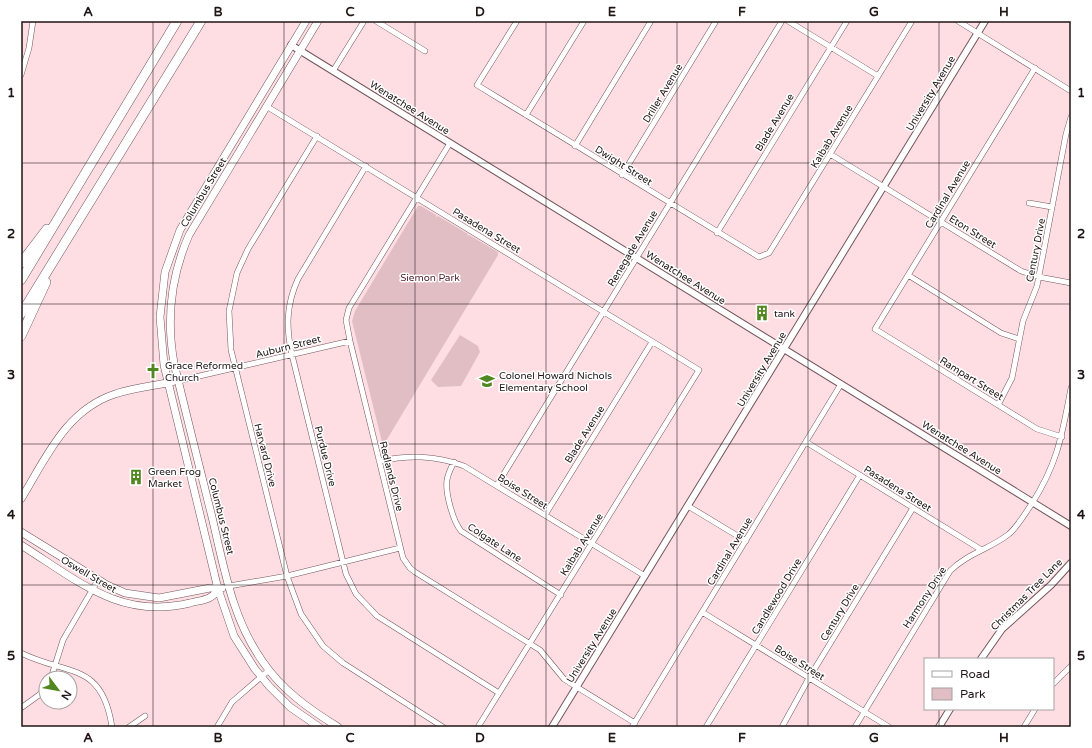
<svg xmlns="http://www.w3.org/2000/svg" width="1092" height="748" font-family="'Varela Round',sans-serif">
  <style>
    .green { fill: #e1bec4 }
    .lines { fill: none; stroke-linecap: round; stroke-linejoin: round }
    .minor-casing { stroke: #72575c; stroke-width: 6 }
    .tertiary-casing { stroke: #72575c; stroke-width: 8 }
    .secondary-casing { stroke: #72575c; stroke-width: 8 }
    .motorway-casing { stroke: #72575c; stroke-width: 10 }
    .minor { stroke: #fff; stroke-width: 5 }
    .tertiary { stroke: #fff; stroke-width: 6 }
    .secondary { stroke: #fff; stroke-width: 7 }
    .motorway { stroke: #fff; stroke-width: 9 }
    .grid { fill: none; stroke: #1f1416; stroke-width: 1; stroke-opacity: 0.55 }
    .labels { text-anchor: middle; stroke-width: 3; stroke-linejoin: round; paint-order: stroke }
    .street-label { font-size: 10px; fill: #1f1416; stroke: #fff }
    .park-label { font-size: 10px; fill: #592633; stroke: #fff }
    .poi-label { font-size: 10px; fill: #1f1416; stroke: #fff; text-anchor: start }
    .neatline { fill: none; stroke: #1f1416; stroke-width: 1.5 }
    .grid-label { font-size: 13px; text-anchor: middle; font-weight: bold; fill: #1f1416 }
  </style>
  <rect width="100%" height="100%" fill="#fedee3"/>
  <path class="green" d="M418,206H421L436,215V217L438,216L468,234L467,236L469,235L498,252V255L383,446L352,321L355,311Z
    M460,335L478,346L480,352L461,386L438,387L431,380Z"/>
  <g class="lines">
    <g class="minor-casing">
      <path id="minor" d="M376,21L425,51
        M517,21L477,85L759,257L769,253L912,21
        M788,21L878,76
        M958,21L1071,91
        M1035,68L875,329L1037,429L1062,437
        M333,71L364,21
        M21,75L29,48L33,21
        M266,106L699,370L478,727
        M526,115L584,21
        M317,136L248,249L237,273L229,311L231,350L287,576L301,614L323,646L343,663L443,727
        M450,143L349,308L346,320L350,341L403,558L410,568L415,572L540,650L564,679L635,723
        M575,146L651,21
        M830,154L1021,271L1039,277L1071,283
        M366,166L298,279C286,305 286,328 292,355L343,562L346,574L356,594L377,616L499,693
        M622,175L716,21
        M1029,203L1052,207
        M717,233L847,21
        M908,275L1001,333L1019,339
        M178,381L350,341
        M998,405L1012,378L1023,321L1037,286L1066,134L1071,117
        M806,442L980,549
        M379,461C409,455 435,455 464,466L645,576
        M454,462C451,468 448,473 447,480C445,493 453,521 461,531L561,595
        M497,485L782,21
        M688,506L746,541
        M545,515L652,342
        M229,586L287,576L400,548
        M702,612L889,727
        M21,653C67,676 102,661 112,727
        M51,678L63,640L98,580
        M1053,684L1071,666
        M21,708L39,695L46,687
        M129,727L145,716
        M217,727L232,702L269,670
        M632,727L841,384
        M706,727L860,475
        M782,727L809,678L913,508
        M855,727L950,571C968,553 990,549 1009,534C1018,526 1024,515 1031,505C1058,463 1062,435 1071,388
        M1024,727L1035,709"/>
    </g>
    <g class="tertiary-casing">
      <path id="tertiary" d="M291,45L1071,526
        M981,659L1002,629L1051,585L1071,563
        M552,727L985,21
        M939,727L950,709"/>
    </g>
    <g class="secondary-casing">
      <path id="secondary" d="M306,21L180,230L165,272L160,317L164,365L218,589L234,636L255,669L269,686L290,707L319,727
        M318,21L189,235C171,276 166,318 174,363C186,414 199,465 212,517C224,567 232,619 263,662C282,690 309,709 338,727
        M21,499C46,458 66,410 115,394C133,388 153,386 172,382
        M21,532L107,585L125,593L159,598L210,588H222
        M21,545C77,580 120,620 190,603C201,600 213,600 218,589"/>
    </g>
    <g class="motorway-casing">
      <path id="motorway" d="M21,263L47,229
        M21,280L177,21
        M21,314L201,21
        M21,336L46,282"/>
    </g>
    <use href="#minor" class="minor"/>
    <use href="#tertiary" class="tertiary"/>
    <use href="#secondary" class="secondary"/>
    <use href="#motorway" class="motorway"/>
  </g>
  <path class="grid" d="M153,21V727M284,21V727M415,21V727M546,21V727M677,21V727M808,21V727M939,21V659M21,163H1071M21,304H1071M21,444H1071M21,585H1071M939,709V727"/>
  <defs>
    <g id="building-bare" transform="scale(1.2)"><path d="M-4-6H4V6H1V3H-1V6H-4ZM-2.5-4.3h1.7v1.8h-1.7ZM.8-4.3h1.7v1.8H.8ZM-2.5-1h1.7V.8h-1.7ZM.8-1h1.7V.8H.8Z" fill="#508720" stroke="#fff" stroke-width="2.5" paint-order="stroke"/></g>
    <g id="church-bare" transform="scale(1.2)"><path d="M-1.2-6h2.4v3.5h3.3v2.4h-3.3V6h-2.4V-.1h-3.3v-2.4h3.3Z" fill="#508720" stroke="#fff" stroke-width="2.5" paint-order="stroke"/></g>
    <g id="school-bare" transform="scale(1.2)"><path d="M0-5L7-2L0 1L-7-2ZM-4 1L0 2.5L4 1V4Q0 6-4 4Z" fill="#508720" stroke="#fff" stroke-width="2.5" paint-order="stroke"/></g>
  </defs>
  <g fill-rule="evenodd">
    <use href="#building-bare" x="762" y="313"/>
    <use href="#church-bare" x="153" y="371"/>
    <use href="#school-bare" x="487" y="381"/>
    <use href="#building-bare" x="136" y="477"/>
  </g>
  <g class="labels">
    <g class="street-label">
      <text transform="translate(662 93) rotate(-59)" y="4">Driller Avenue</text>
      <text transform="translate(930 93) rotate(-59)" y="4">University Avenue</text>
      <text transform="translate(410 107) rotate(32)" y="4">Wenatchee Avenue</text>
      <text transform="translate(774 122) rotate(-59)" y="4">Blade Avenue</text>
      <text transform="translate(831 136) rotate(-59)" y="4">Kaibab Avenue</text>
      <text transform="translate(624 165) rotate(32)" y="4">Dwight Street</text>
      <text transform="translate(203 192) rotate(-59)" y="4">Columbus Street</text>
      <text transform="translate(947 194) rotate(-59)" y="4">Cardinal Avenue</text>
      <text transform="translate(487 230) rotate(31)" y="4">Pasadena Street</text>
      <text transform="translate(973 231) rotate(32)" y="4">Eton Street</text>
      <text transform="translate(632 248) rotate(-59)" y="4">Renegade Avenue</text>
      <text transform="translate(1035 250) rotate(-79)" y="4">Century Drive</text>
      <text transform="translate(686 277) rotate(32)" y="4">Wenatchee Avenue</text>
      <text transform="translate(288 346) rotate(-14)" y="4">Auburn Street</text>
      <text transform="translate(761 369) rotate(-59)" y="4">University Avenue</text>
      <text transform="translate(972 378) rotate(32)" y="4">Rampart Street</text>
      <text transform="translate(584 434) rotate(-58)" y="4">Blade Avenue</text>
      <text transform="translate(962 447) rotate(32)" y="4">Wenatchee Avenue</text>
      <text transform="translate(266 455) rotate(76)" y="4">Harvard Drive</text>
      <text transform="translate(326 456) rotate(76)" y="4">Purdue Drive</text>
      <text transform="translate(392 476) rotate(76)" y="4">Redlands Drive</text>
      <text transform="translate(898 488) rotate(32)" y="4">Pasadena Street</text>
      <text transform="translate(523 491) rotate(32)" y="4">Boise Street</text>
      <text transform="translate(222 516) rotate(76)" y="4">Columbus Street</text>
      <text transform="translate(495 542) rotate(33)" y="4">Colgate Lane</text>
      <text transform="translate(581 544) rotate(-58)" y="4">Kaibab Avenue</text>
      <text transform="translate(729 551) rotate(-59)" y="4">Cardinal Avenue</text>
      <text transform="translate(89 574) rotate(30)" y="4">Oswell Street</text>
      <text transform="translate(1026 594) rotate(-45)" y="4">Christmas Tree Lane</text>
      <text transform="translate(776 596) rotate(-59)" y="4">Candlewood Drive</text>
      <text transform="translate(924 597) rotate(-57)" y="4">Harmony Drive</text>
      <text transform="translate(839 612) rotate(-59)" y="4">Century Drive</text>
      <text transform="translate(591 645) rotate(-58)" y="4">University Avenue</text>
      <text transform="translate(800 662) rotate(32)" y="4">Boise Street</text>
    </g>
    <g class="park-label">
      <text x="430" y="281">Siemon Park</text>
    </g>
    <g class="poi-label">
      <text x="774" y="317">tank</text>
      <text x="165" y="369">Grace Reformed<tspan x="165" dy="12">Church</tspan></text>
      <text x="499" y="379">Colonel Howard Nichols<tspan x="499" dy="12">Elementary School</tspan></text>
      <text x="148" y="475">Green Frog<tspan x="148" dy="12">Market</tspan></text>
    </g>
  </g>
  <rect width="1092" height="748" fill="none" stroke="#ffffff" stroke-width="44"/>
  <rect x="924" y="658" width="130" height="52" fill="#ffffff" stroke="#a5a1a2"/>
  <rect x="932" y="671" width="20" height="6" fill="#ffffff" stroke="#a5a1a2"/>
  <text x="960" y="678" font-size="12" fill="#1f1416">Road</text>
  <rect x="932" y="688" width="20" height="12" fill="#e1bec4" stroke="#a5a1a2"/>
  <text x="960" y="698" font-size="12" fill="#1f1416">Park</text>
  <g transform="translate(58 690) rotate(122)"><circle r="19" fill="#ffffff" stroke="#a5a1a2"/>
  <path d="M0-3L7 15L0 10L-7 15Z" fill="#508720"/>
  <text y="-6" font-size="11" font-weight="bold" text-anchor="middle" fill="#1f1416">N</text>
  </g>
  <rect x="22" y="22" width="1048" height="704" class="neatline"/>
  <g class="grid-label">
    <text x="88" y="16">A</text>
    <text x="218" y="16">B</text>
    <text x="350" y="16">C</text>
    <text x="480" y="16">D</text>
    <text x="612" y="16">E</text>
    <text x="742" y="16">F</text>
    <text x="874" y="16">G</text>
    <text x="1004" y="16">H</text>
    <text x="11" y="97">1</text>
    <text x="1081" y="97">1</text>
    <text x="11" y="238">2</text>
    <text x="1081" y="238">2</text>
    <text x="11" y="379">3</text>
    <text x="1081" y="379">3</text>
    <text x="11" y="519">4</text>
    <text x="1081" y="519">4</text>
    <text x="11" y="660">5</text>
    <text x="1081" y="660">5</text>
    <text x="88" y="742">A</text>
    <text x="218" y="742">B</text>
    <text x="350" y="742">C</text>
    <text x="480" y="742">D</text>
    <text x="612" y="742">E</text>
    <text x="742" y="742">F</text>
    <text x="874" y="742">G</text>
    <text x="1004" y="742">H</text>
  </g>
</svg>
